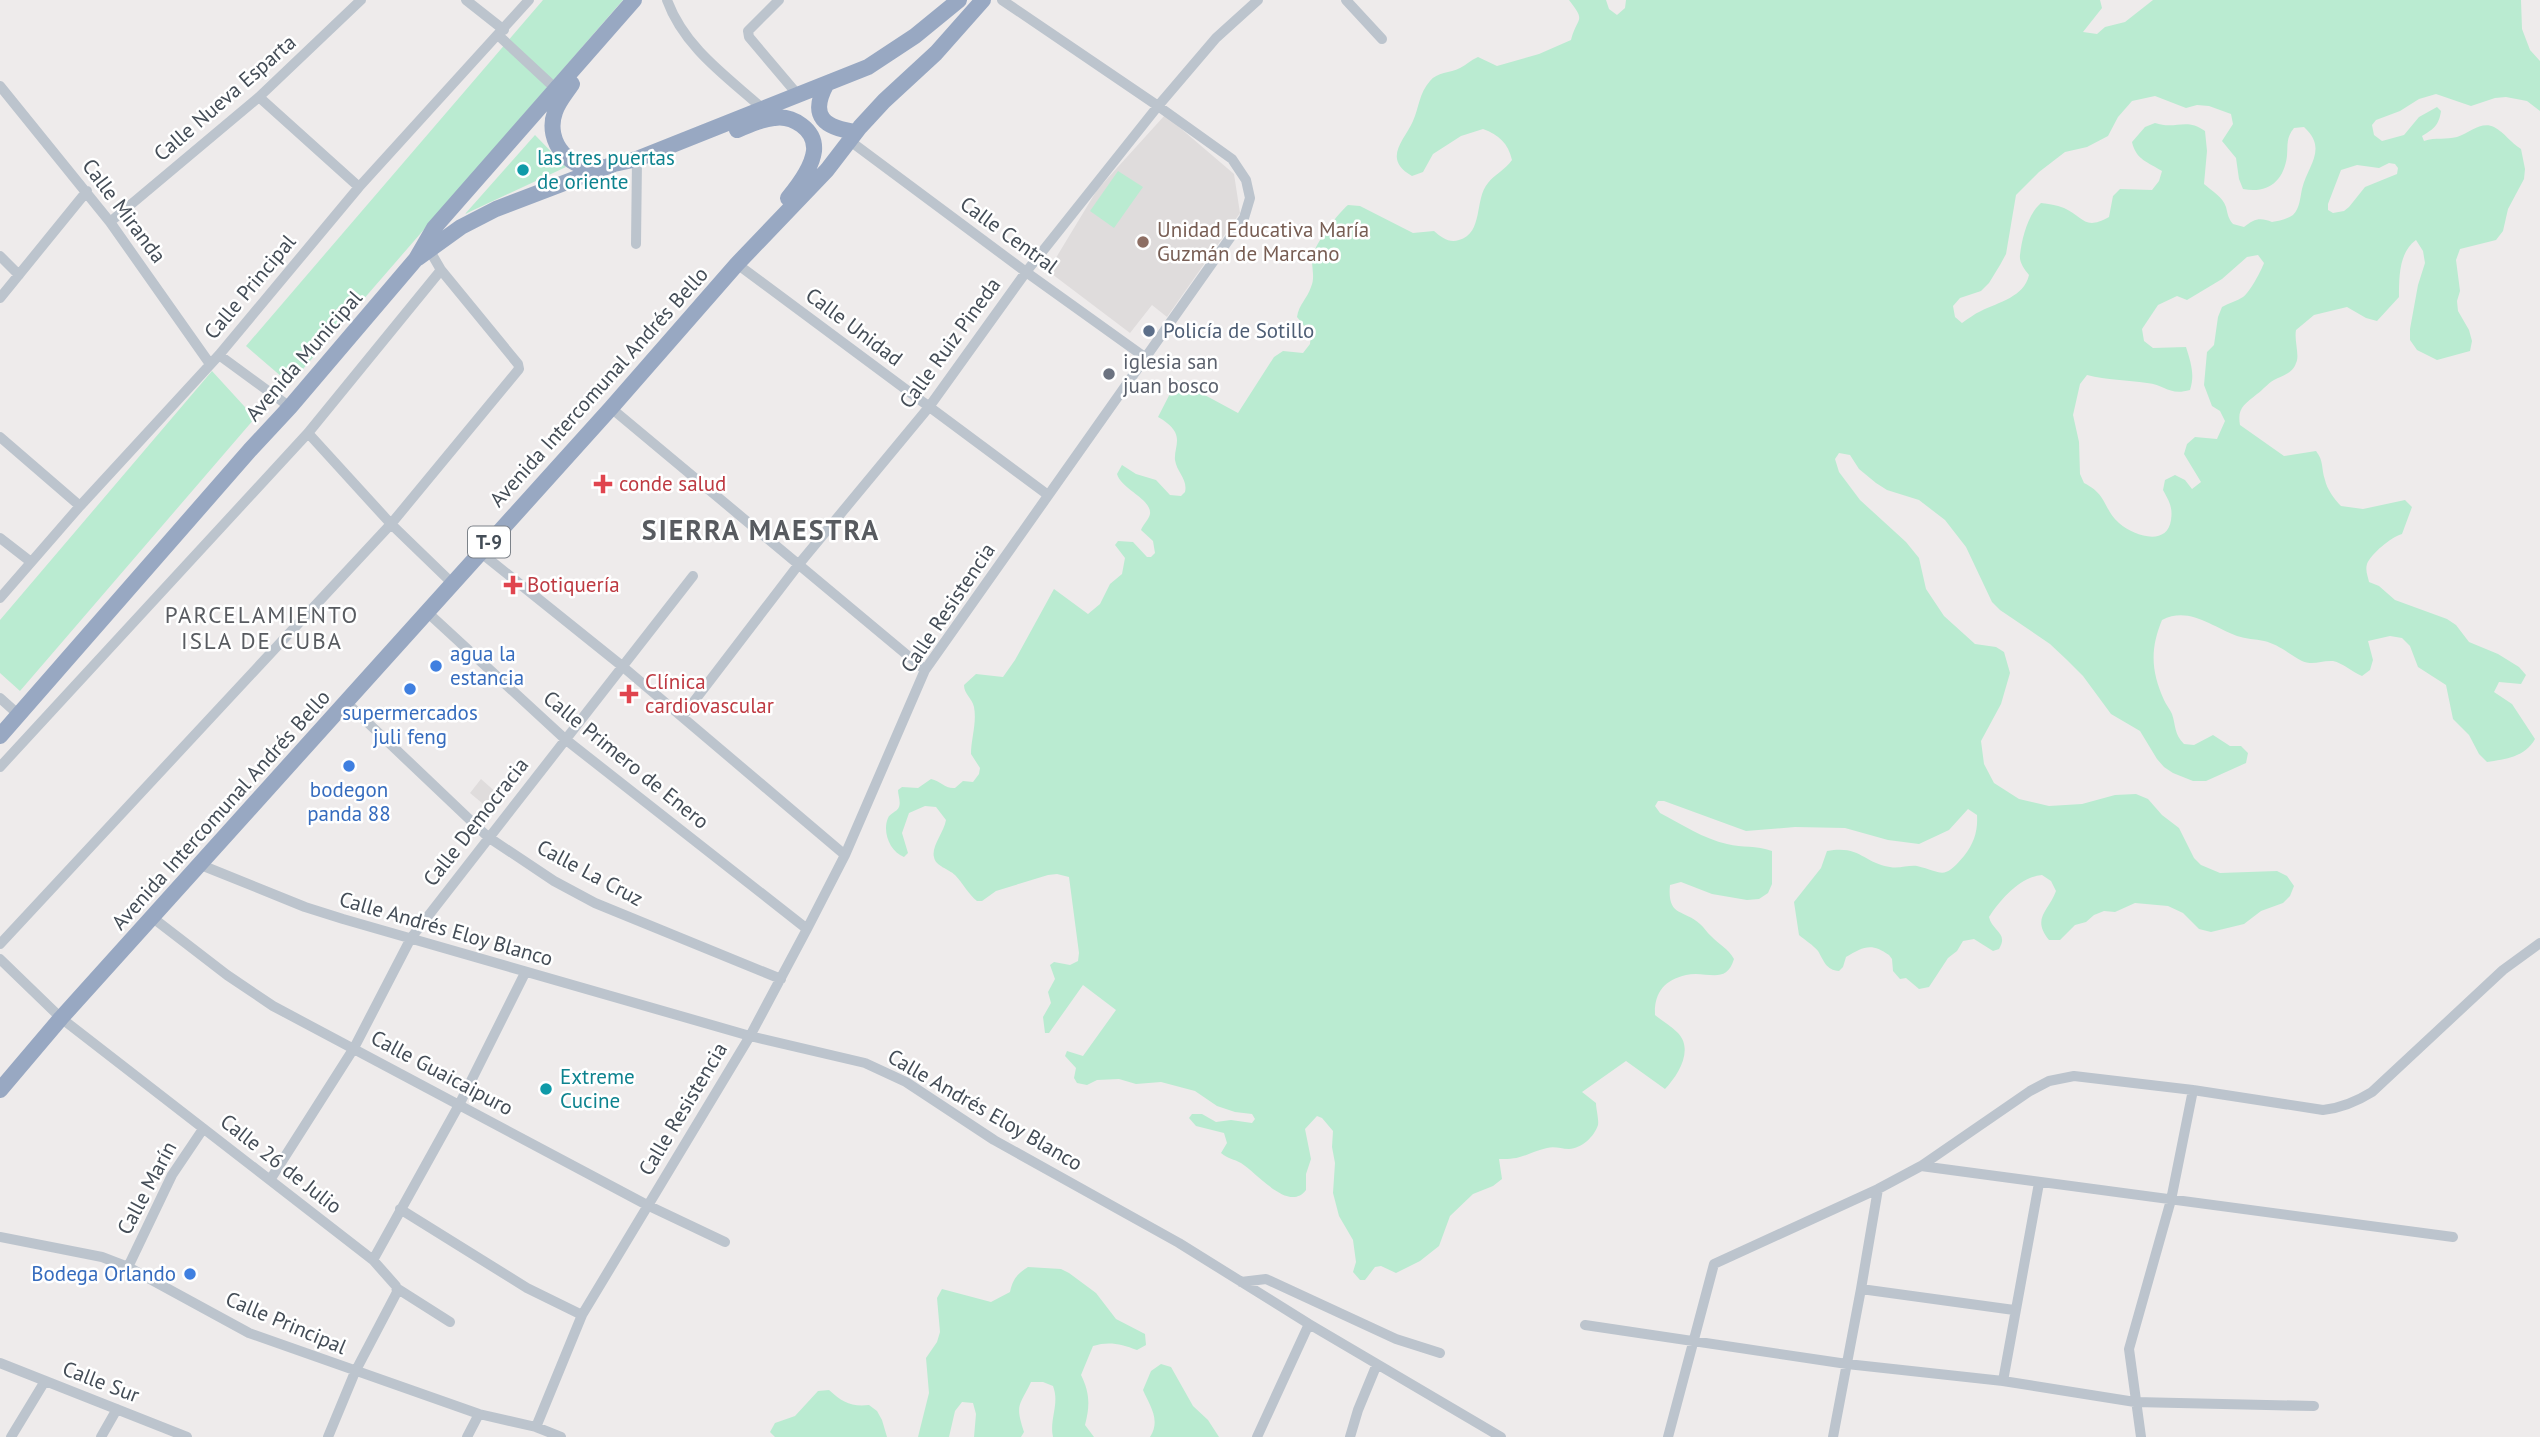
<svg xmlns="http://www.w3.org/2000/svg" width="2540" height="1437" font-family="'PT Sans',sans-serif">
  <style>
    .education { fill: #dfdcdc }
    .green { fill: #baebd1; fill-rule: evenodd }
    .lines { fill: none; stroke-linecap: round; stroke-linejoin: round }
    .minor { stroke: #bcc4cd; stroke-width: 10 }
    .trunk { stroke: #98a8c2; stroke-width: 16 }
    .culture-dot { fill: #0f9aa8; stroke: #fff; stroke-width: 2.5 }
    .education-dot { fill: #8d6e63; stroke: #fff; stroke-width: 2.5 }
    .service-dot { fill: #5c6f8a; stroke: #fff; stroke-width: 2.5 }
    .worship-dot { fill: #6b7280; stroke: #fff; stroke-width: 2.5 }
    .health-dot { fill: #e0444e; stroke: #fff; stroke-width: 2.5 }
    .shop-dot { fill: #3f7fe0; stroke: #fff; stroke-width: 2.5 }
    .labels { text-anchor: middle; stroke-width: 5; stroke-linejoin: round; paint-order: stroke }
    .shield { fill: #fff; stroke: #7c8289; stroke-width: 2 }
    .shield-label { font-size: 19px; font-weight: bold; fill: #444d57 }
    .street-label { font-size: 21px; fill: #444d57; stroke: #fff }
    .culture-label { font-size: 21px; fill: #0d838f; stroke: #fff; text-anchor: start }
    .education-label { font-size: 21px; fill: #785e54; stroke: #fff; text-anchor: start }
    .service-label { font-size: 21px; fill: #4e5e75; stroke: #fff; text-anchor: start }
    .worship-label { font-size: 21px; fill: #5b616d; stroke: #fff; text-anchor: start }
    .health-label { font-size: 21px; fill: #be3a42; stroke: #fff; text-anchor: start }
    .shop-label { font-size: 21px; fill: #366cbe; stroke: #fff }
    .neighbourhood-label { font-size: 23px; letter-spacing: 2px; fill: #585b60; stroke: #fff }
    .district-label { font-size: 28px; font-weight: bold; letter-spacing: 2px; fill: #585b60; stroke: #fff }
  </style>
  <rect width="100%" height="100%" fill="#eeebeb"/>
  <path class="education" d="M1165,115L1234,174L1240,213L1167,317L1152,305L1130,333L1048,271L1097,190Z
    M481,779L498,794L488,808L470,793Z"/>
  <path class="green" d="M543,0H623L290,384L246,346Z
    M1569,0H1606L1609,9L1617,15L1625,8L1626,0H2100L2102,8L2083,32L2097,34L2105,27L2125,22L2153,0H2521L2522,29L2530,50L2540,61V111L2527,101L2506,97L2495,98L2471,106L2436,94L2419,99L2400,111L2376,120L2372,125L2374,135L2382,141L2404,135L2419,117L2437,107L2441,111C2439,125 2434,129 2422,136L2424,141C2436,137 2446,140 2457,137C2470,133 2481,121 2494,127C2504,132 2511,143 2521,149L2525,169L2524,179L2508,209L2503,231L2496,240L2460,249L2456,260L2460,291L2457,301L2458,311L2469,330L2472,341L2470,351L2437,360L2417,350L2410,340V329L2418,285L2425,263L2423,251L2416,240C2399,252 2399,277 2399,297L2377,321L2366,318L2347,307L2314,315L2296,330C2294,341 2300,356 2296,363C2293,373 2282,376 2274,380C2267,384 2263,390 2257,394C2244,405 2237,408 2240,425L2284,456L2316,451C2324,461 2321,468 2325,480C2327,489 2334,499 2341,506L2363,509L2405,500L2412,507L2402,534C2391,537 2371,554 2367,564C2365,571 2368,576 2369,582L2379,586L2395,600L2447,619L2456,625L2469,642L2498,654L2519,667L2526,675L2521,684L2499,682L2494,692L2512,704L2535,739C2525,757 2506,759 2487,762L2479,754L2469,735L2453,719L2446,685L2418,667L2410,646L2402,638L2390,636L2368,641L2373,660L2370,670L2362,676C2352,672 2343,663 2333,661C2322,660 2313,666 2302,661C2289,654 2278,644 2264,641C2255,639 2246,639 2237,636C2212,627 2189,606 2162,620C2150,649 2151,671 2164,700C2166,705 2170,709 2172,714C2176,726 2174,734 2184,744L2194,745L2213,735L2230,746H2241L2248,753L2246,763L2206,781H2193L2173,773L2164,767L2157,759L2140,731L2111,714L2083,676L2067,660L2050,644L2000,610L1992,602L1966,547L1945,520L1919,500L1887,490L1876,483L1859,469L1850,455L1839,453L1835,459L1839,472L1860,500L1906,542L1919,558L1926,589L1944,616L1975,644L1996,647L2004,652L2010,673L2001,704L1981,741L1984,764L1994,783L2019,799L2049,806L2082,804L2115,795L2136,794L2148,799L2162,815L2179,828L2194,858L2201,865L2220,873L2277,871L2287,876L2294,886L2290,896L2283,903L2261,911L2244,924L2211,932L2199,929L2183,913L2168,906L2135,903L2115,912L2104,911L2094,915L2086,922L2075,925L2060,940H2049C2031,918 2049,911 2056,891L2051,881L2042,875C2020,877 2001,899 1989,917C1992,931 2009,933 1999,949L1993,951L1974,939L1963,941L1957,951L1948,958L1929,987L1919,989L1906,978L1900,979L1893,971L1892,959L1889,955C1871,942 1863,947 1846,957L1843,967L1839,971C1826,970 1824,961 1818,951C1813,945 1805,940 1799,935L1794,902L1821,868L1827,851C1861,845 1863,863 1890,867C1899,869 1908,865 1917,866C1943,872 1943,881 1964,856C1974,843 1978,831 1977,815L1968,809L1949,830L1919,844L1888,840L1845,828L1795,827L1746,831L1664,801H1658L1655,806L1660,813C1681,824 1704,839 1727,844C1743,848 1756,845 1772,851V884L1768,893L1759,899L1747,900L1712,894L1681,882L1670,885C1667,917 1683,909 1700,924C1704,927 1707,933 1711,936C1719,945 1728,948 1734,959C1726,986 1706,970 1686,975C1664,980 1654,993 1655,1015C1662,1021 1671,1026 1678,1033C1694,1050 1678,1075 1665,1089L1626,1061L1582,1092L1596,1103C1596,1109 1599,1119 1598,1125C1594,1137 1582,1148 1569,1149C1561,1149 1555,1146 1547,1148C1526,1153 1523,1160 1499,1159L1502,1179L1493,1186L1473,1194L1450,1216L1439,1246L1420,1261L1396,1273L1381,1266L1375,1267L1365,1280H1360L1353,1272L1356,1262L1353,1240L1339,1216L1333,1193L1335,1163L1332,1147L1333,1131L1322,1118L1317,1116L1305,1129L1311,1159L1306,1174V1190C1289,1213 1257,1173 1241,1163C1234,1159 1228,1159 1221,1153L1227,1143L1224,1133L1196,1126L1189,1118L1192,1114H1202L1216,1122L1231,1120L1252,1123L1255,1119L1252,1114L1235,1112L1217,1106L1195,1091L1161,1082L1136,1084L1119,1079L1097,1080L1087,1085L1077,1083L1074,1078L1076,1068L1065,1056L1067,1051L1083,1056L1116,1010L1083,985L1049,1033H1045L1043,1017L1051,1003L1048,992L1055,979L1050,965L1054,962L1070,965L1078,961L1079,953L1069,877L1057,874L1048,875L996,891L982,901H977C968,894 963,883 955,875C949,869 935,866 934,857C931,847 944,832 946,820L936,807L925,806L909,813L902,833L908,853L904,857C890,852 882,832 888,818C890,813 897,812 899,807C901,802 898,795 898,790L902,787L918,788L931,779C941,781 945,789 955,788L963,781L973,782L979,774L980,768L971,754C971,739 977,723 974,707C972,698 964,694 964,685L976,674L1003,677L1015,660L1054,589L1088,614L1100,604L1110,584L1122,574L1125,558L1115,545L1118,541L1133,542L1147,557H1151L1155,553L1153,541L1141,530C1143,525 1149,519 1150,514C1152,499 1121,489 1117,474L1122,465L1136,474L1156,480L1170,495L1181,496L1185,492C1188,479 1177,473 1175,460C1174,450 1180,442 1175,432C1171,425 1165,421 1158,417L1177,380L1238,413L1274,357L1283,351L1303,353L1310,344L1311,334L1297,317C1299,304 1307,299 1311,287C1315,278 1312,269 1312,260C1312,247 1338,213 1348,205L1360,206L1413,233L1434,231C1442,238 1449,243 1459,240C1484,233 1474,199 1488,183C1495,174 1505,170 1512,160C1508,143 1499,135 1483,129L1461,136L1433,154L1423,172L1412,176C1382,159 1404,141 1413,121C1419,108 1419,93 1430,81C1437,72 1450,73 1460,68C1466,65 1471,60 1478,57L1497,66L1539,54L1571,40C1577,16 1587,23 1569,0ZM2155,96L2186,108L2197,105L2209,106L2231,114L2233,124L2222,141L2236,158L2239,179L2243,189C2268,194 2284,181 2287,156C2288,144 2286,138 2294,128L2304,127C2328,149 2308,165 2302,189C2300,198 2300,208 2293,215C2287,219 2279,221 2272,222C2260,217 2254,219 2244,227L2233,224C2228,218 2228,215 2226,207C2223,197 2212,191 2204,184L2207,151L2205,131C2186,117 2176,130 2155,123L2145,127L2132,142C2136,160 2148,162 2162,171L2159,181L2152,190L2120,189L2113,196L2109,217C2084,231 2084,217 2064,208C2056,205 2049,204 2041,203C2028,214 2022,238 2020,255C2019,262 2024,269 2029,275C2024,297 1999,302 1981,311C1974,314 1968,319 1962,323L1955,317L1953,306L1960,298L1981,291L1989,283L2000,265L2006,254L2016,195L2039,172L2065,152L2087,147L2108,136L2118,117L2132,101ZM2389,163L2395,164L2398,168L2397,174L2365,187L2349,207L2344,211L2333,213L2328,210V204L2341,170L2357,165L2379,168ZM2258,255L2264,263C2261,271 2250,292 2243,297C2237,301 2229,303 2222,307L2218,317L2214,345L2207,352L2204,385L2212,406L2220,411L2225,421L2217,439L2195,437L2187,444L2184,454L2201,482L2192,489L2185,480L2175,475L2165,480L2163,490C2169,501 2173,507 2171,520C2167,547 2134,536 2119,523C2103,509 2108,495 2084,483L2080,474L2079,442L2073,415L2080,384L2087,375C2107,380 2127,380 2147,383C2166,385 2169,396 2190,390C2195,375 2191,363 2186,347L2153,348L2144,341L2142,329L2158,305L2177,296L2187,300L2222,279L2247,257Z
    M535,135L566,167L465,214Z
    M1118,171L1143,187L1114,228L1090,211Z
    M212,371L255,418L20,691L0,673V620Z
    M1028,1267L1061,1269L1069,1273L1096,1293L1116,1319L1145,1334L1146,1345L1137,1350C1121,1344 1109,1341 1093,1346L1081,1375C1090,1393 1090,1406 1085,1425L1094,1437H1053C1049,1419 1060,1404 1053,1386L1043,1382H1031C1019,1407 1015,1404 1024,1432L1021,1437H974L976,1414L973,1403L962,1402L955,1411L949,1437H918L929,1393L926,1358L937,1342L940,1332L937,1298L942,1289L991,1302L1010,1292C1013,1279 1017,1274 1028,1267Z
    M1161,1364L1171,1367L1193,1406L1208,1420L1219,1437H1150C1161,1420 1150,1406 1143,1390L1151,1371Z
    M829,1390C842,1402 851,1407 869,1405L877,1411L882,1420L887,1437H775L770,1432L775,1423L795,1416L818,1391Z"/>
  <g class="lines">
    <path class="minor" d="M466,0L504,30
      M667,0C684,47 726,76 762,108
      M779,0L748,31L749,37L798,95
      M1346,0L1382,39
      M498,35L556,89
      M0,86L110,222L210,364
      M259,97L359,187
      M850,141L1026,272L1146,358
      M110,222L259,97L361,0
      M636,244L637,159
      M0,256L19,275
      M737,264L1048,495
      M0,298L87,191
      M219,355L290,407
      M611,408L925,670
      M308,433L391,524L452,583
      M0,437L80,506
      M0,538L31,562
      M480,552L622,666L845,855
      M0,598L80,506L219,355L359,187L529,0
      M427,612L565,739L807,929
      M0,698L19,715
      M346,702L488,837L554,881L595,903L781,979
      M682,717L799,564L929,407L1026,272L1158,106L1216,38L1258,0
      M0,767L308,433L441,270
      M201,865L305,907L343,919L750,1036L865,1063L906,1082L994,1140L1179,1243L1309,1324L1501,1437
      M153,918L227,975L273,1006L647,1205L725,1242
      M0,944L391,524L519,369L518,364L441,270L430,251
      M0,959L61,1018L373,1260L396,1286L397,1292L355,1372L328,1437
      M1921,1166L2453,1237
      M270,1180L354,1048L411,938L693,576
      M400,1209L527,1288L582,1315
      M0,1237L102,1257L128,1267L249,1333L479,1414L536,1427L561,1437
      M373,1260L459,1105L525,973
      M128,1267L172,1175L203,1129
      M1241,1282L1266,1279L1396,1339L1440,1353
      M398,1289L450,1322
      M1861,1289L2014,1310
      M1585,1325L1847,1364L2003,1381L2135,1402L2314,1406
      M0,1363L187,1437
      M2003,1381L2039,1183
      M536,1427L582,1315L750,1036L807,929L845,855L925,670L1244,218L1250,198L1246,180L1232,159L1158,106L1002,0
      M11,1437L45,1381
      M101,1437L117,1409
      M467,1437L479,1414
      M1257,1437L1309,1324
      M1350,1437L1358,1410L1377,1364
      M1668,1437L1714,1264L1878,1189L1921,1166L2030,1091L2049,1081L2074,1076L2193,1090L2323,1110C2342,1108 2356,1102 2372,1092L2503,970L2540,943
      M1833,1437L1861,1289L1878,1189
      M2141,1437L2129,1349L2171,1200L2193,1090"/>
    <path class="trunk" d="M572,84C566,93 558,102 555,112C544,142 571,173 602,167
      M826,85C809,117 825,128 856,132
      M737,130C749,125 761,119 774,118C792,115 816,129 814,151C812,167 798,186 788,198
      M418,258L461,227L496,209L614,164L637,159L868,67L915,36L959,0
      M0,736L250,450L290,407L416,259L434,228L634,0
      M0,1090L61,1018L611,408L737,264L827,170L860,127L884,101L936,53L983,0"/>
  </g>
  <g class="culture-dot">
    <circle cx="523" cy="170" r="7"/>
    <circle cx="546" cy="1089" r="7"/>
  </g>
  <circle class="education-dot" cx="1143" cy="242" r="7"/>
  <circle class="service-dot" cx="1149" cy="331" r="7"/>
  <circle class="worship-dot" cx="1109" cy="374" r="7"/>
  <g class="health-dot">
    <path d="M599.5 473.5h7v7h7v7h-7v7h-7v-7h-7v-7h7z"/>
    <path d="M509.5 574.5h7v7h7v7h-7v7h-7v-7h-7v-7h7z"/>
    <path d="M625.5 683.5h7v7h7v7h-7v7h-7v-7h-7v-7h7z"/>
  </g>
  <g class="shop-dot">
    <circle cx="436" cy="666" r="7"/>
    <circle cx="410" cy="689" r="7"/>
    <circle cx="349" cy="766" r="7"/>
    <circle cx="190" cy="1274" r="7"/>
  </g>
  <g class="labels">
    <rect class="shield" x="468" y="526.5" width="42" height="31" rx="5"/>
    <g class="shield-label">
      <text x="489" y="549">T-9</text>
    </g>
    <g class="street-label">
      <text transform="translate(225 98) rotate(-41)" y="7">Calle Nueva Esparta</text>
      <text transform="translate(124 211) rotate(53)" y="7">Calle Miranda</text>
      <text transform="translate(1009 235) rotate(36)" y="7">Calle Central</text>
      <text transform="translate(250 287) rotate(-50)" y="7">Calle Principal</text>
      <text transform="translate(854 327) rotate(37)" y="7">Calle Unidad</text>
      <text transform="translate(950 343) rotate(-54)" y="7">Calle Ruiz Pineda</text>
      <text transform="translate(304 356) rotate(-49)" y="7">Avenida Municipal</text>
      <text transform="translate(599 387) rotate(-48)" y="7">Avenida Intercomunal Andrés Bello</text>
      <text transform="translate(948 608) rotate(-56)" y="7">Calle Resistencia</text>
      <text transform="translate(626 760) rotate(39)" y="7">Calle Primero de Enero</text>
      <text transform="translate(221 810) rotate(-48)" y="7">Avenida Intercomunal Andrés Bello</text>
      <text transform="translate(476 822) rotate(-52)" y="7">Calle Democracia</text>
      <text transform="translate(590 873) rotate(28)" y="7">Calle La Cruz</text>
      <text transform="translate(446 929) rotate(16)" y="7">Calle Andrés Eloy Blanco</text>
      <text transform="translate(442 1073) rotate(28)" y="7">Calle Guaicaipuro</text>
      <text transform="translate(683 1109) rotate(-59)" y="7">Calle Resistencia</text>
      <text transform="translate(985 1110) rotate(30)" y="7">Calle Andrés Eloy Blanco</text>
      <text transform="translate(281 1164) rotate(38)" y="7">Calle 26 de Julio</text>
      <text transform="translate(147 1188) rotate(-62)" y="7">Calle Marín</text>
      <text transform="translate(286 1323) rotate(23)" y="7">Calle Principal</text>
      <text transform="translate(101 1382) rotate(21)" y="7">Calle Sur</text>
    </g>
    <g class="culture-label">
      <text x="537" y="165">las tres puertas<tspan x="537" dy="24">de oriente</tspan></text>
      <text x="560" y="1084">Extreme<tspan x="560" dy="24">Cucine</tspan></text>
    </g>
    <g class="education-label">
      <text x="1157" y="237">Unidad Educativa María<tspan x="1157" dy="24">Guzmán de Marcano</tspan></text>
    </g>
    <g class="service-label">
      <text x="1163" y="338">Policía de Sotillo</text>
    </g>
    <g class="worship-label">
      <text x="1123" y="369">iglesia san<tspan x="1123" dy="24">juan bosco</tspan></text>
    </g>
    <g class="health-label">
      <text x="619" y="491">conde salud</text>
      <text x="527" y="592">Botiquería</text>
      <text x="645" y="689">Clínica<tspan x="645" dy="24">cardiovascular</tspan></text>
    </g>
    <g class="shop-label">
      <text x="450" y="661" text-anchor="start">agua la<tspan x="450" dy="24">estancia</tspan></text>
      <text x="410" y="720">supermercados<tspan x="410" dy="24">juli feng</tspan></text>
      <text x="349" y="797">bodegon<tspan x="349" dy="24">panda 88</tspan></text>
      <text x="176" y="1281" text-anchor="end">Bodega Orlando</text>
    </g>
    <g class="neighbourhood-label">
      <text x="262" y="623">PARCELAMIENTO<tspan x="262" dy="26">ISLA DE CUBA</tspan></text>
    </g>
    <g class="district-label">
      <text x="761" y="540">SIERRA MAESTRA</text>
    </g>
  </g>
</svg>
